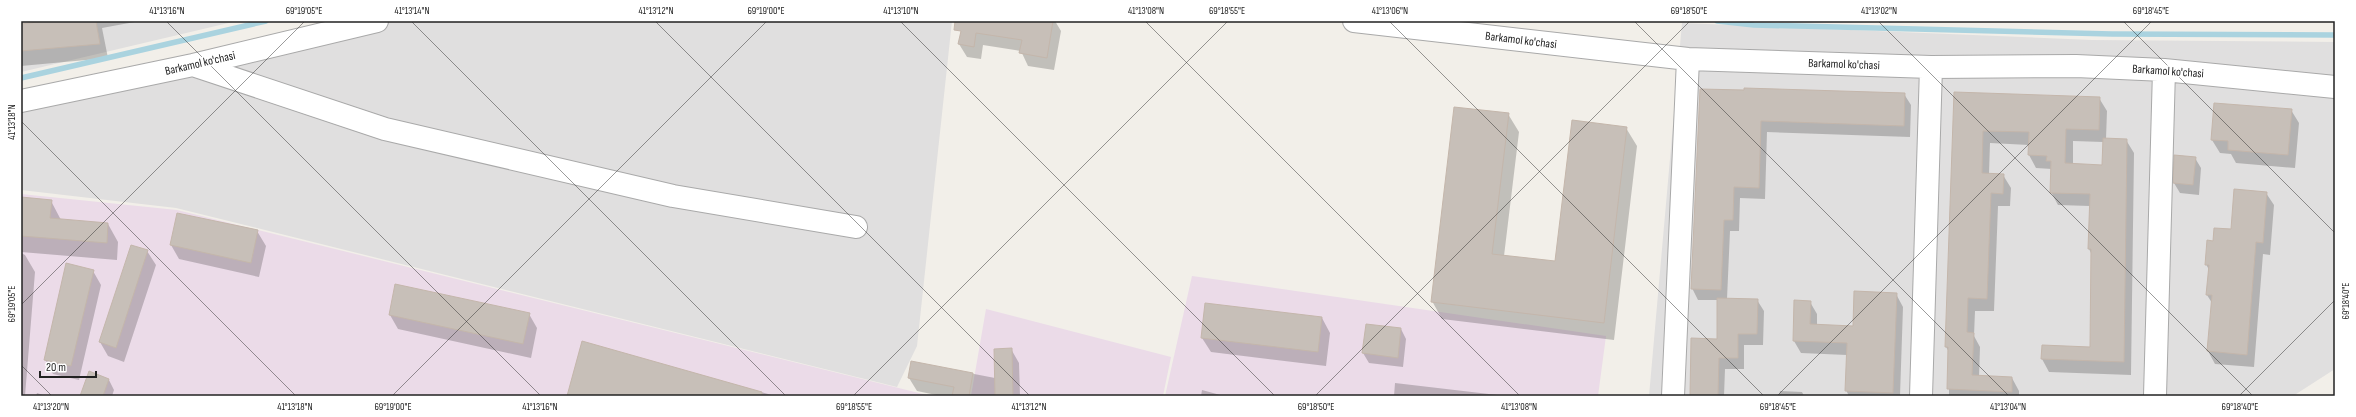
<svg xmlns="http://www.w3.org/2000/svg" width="2356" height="417" font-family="'Sofia Sans Condensed',sans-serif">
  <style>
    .residential { fill: #e0dfdf }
    .industrial { fill: #ebdbe8 }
    .shadow { fill: #0003; fill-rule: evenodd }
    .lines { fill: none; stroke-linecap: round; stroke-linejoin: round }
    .stream { stroke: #aad3df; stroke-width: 5.5 }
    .building { fill: #c7bfb8; stroke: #c4b6ab }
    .minor-casing { stroke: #a9a9a9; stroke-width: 24 }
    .minor { stroke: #fff; stroke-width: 22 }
    .ticks { fill: none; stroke: #222; stroke-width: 1; stroke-opacity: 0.45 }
    .labels { text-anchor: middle; stroke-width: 3.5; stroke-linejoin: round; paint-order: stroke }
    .street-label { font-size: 12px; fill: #222; stroke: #fff }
    .neatline { fill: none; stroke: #222; stroke-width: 1.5 }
    .ticks-label { font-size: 10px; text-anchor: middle; fill: #222 }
  </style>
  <rect width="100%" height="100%" fill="#f2efe9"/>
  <path class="residential" d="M21,21H237L21,72Z
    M343,21H952L917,346L897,387L176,208L21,190V111Z
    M1682,23L2092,40L2335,42V369L2293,396H1649Z"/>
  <path class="industrial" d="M21,194L177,210L931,396H21Z
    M1192,276L1606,336L1598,396H1165Z
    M986,309L1171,357L1163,396H971Z"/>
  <path class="shadow" d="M53,21H140L102,28L108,58L21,66V25Z
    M963,21H1055L1061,31L1054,70L1028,66L1021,51L983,45L981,59L967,57L959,44Z
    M1701,90L1904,94L1911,105L1910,137L1767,132L1765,199L1740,198L1739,231H1730L1727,299L1757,300L1764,311L1763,345H1744V369H1725L1724,396H1690L1718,340V300H1698L1692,288Z
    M1955,93L2099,98L2107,111L2106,139L2126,140L2134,153L2131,375L2049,372L2042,359L2091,348L2092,255L2089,249L2090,206L2058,205L2051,192L2052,169L2036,168L2029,155V145L1990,143L1989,174L2003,175L2011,188L2010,206H1998L1994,311H1975L1974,336L1980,347L1979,377L2012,378L2019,391V396H1949V352L1946,347ZM2073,141L2103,142V166L2073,164Z
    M2291,110L2299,123L2295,168L2236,163L2231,154L2220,153L2212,140Z
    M1508,114L1519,132L1504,256L1556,262L1626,128L1637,146L1614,340L1442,319L1432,301Z
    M2175,156L2195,158L2201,168L2199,195L2180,193L2174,183Z
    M2266,193L2274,205L2270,255L2263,254L2254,367L2215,364L2208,351L2212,303L2207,295L2209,270L2206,264L2214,242L2232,230Z
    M21,198L51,201L61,220L108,224L118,242L117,260L21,252Z
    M257,231L266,246L259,277L179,259L171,245Z
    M147,251L156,265L124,362L108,356L100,342Z
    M21,253L25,255L35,272L25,396H21Z
    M93,271L101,285L79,380L53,374L45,359Z
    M1896,294L1903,307L1900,396H1849L1846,390L1847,355L1801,353L1794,341L1810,302L1817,314V325L1854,327Z
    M529,314L537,328L531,358L398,329L390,315Z
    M1322,318L1330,333L1326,366L1211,352L1202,338Z
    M1401,329L1406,339L1403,367L1369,363L1363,353Z
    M582,342L775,396H568Z
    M1011,349L1019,363L1020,396H941L917,391L909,378L912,362L995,378Z
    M109,380L114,390L112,396H81Z
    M1395,383L1506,396H1394Z
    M1202,390L1224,396H1201Z
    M1780,391L1802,392L1804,396H1779Z
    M37,393L46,396H36Z"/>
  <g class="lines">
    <path class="stream" d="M1717,21L1754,25L2112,34L2335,35
      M21,78L266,21"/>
  </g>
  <path class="building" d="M46,21H96L100,44L21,51V24Z
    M955,21H1053L1047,58L1019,53L1022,40L976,33L974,47L958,44L961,31L954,30Z
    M1744,88L1905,93L1904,126L1761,121L1759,188L1734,187L1733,220H1724L1721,290L1691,289L1700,89L1744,90Z
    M1954,92L2100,97L2099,130L2066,129L2065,163L2102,165L2103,138L2127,139L2124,362L2041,359L2042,345L2090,347L2091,249H2088L2090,194L2050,193L2051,161H2046L2047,156L2028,155L2029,132L1983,131L1982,173L2004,174L2003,194L1991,193L1987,299L1968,298L1967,332L1974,333L1972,375L2012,377V392L1947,389L1948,347H1945Z
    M2214,103L2292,109L2288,155L2228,150V141L2211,140Z
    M1454,107L1509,113L1492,254L1555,261L1572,120L1627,127L1604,323L1431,302Z
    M2174,155L2196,157L2193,185L2173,183Z
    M2234,189L2267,192L2263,243L2256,242L2247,355L2207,351L2212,295H2206L2209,265H2205L2207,240L2213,241L2214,228L2231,229Z
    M21,197L52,200L50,218L108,223L107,243L21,236Z
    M177,213L258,230L251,263L170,245Z
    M131,245L148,250L116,348L99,342Z
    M66,263L94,270L71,366L44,360Z
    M395,284L530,313L523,344L389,315Z
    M1854,291L1897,293L1893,393L1845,391L1847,343L1793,341L1794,300L1811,301L1810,324L1853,326Z
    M1717,298L1758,299L1757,334H1738V358H1719L1718,396H1690L1691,338L1717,339Z
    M1205,303L1322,317L1318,352L1201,338Z
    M1366,324L1401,328L1398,358L1362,353Z
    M582,341L762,392V396H567Z
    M1012,348L1013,396H995L994,349Z
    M911,361L973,373L969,396H952L954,387L908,378Z
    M89,371L109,379L103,396H80Z"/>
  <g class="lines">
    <g class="minor-casing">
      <path id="minor" d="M1354,21L1688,59L1931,67L2076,66L2164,70L2335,87
        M193,65L385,129L673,196L856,227
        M21,101L193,65L377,21
        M1673,396L1688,59
        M1921,396L1931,67
        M2155,396L2164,70"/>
    </g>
    <use href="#minor" class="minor"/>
  </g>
  <path class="ticks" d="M166,21L541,396M411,21L786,396M655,21L1030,396M900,21L1275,396M1145,21L1520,396M1389,21L1764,396M1634,21L2009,396M1878,21L2253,396M2123,21L2335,233M21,121L296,396M21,305L305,21M21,365L52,396M392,396L767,21M853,396L1228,21M1315,396L1690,21M1777,396L2152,21M2239,396L2335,300"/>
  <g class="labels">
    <g class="street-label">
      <text transform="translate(1521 40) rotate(7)" y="4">Barkamol ko'chasi</text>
      <text transform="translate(200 63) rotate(-13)" y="4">Barkamol ko'chasi</text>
      <text transform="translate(1844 64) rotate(2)" y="4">Barkamol ko'chasi</text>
      <text transform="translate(2168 71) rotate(4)" y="4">Barkamol ko'chasi</text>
    </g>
  </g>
  <rect width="2356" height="417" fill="none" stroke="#ffffff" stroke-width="44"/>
  <path d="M40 371v6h56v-6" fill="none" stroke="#222222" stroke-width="2"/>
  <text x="46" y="371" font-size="12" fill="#222222" stroke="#ffffff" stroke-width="3" paint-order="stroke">20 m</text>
  <rect x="22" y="22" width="2312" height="373" class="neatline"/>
  <g class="ticks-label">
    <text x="167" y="14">41°13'16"N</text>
    <text x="304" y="14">69°19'05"E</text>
    <text x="412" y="14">41°13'14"N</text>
    <text x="656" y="14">41°13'12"N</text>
    <text x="766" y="14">69°19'00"E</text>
    <text x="901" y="14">41°13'10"N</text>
    <text x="1146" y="14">41°13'08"N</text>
    <text x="1227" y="14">69°18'55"E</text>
    <text x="1390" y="14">41°13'06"N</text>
    <text x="1689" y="14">69°18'50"E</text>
    <text x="1879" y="14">41°13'02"N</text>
    <text x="2151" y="14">69°18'45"E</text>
    <text transform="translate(11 122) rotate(-90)" y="4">41°13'18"N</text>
    <text transform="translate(2345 301) rotate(-90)" y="4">69°18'40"E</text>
    <text transform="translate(11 304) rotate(-90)" y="4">69°19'05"E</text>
    <text x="51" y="410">41°13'20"N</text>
    <text x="295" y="410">41°13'18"N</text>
    <text x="393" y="410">69°19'00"E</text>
    <text x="540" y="410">41°13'16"N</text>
    <text x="854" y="410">69°18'55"E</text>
    <text x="1029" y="410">41°13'12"N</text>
    <text x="1316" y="410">69°18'50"E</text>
    <text x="1519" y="410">41°13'08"N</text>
    <text x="1778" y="410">69°18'45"E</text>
    <text x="2008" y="410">41°13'04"N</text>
    <text x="2240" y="410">69°18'40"E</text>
  </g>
</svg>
